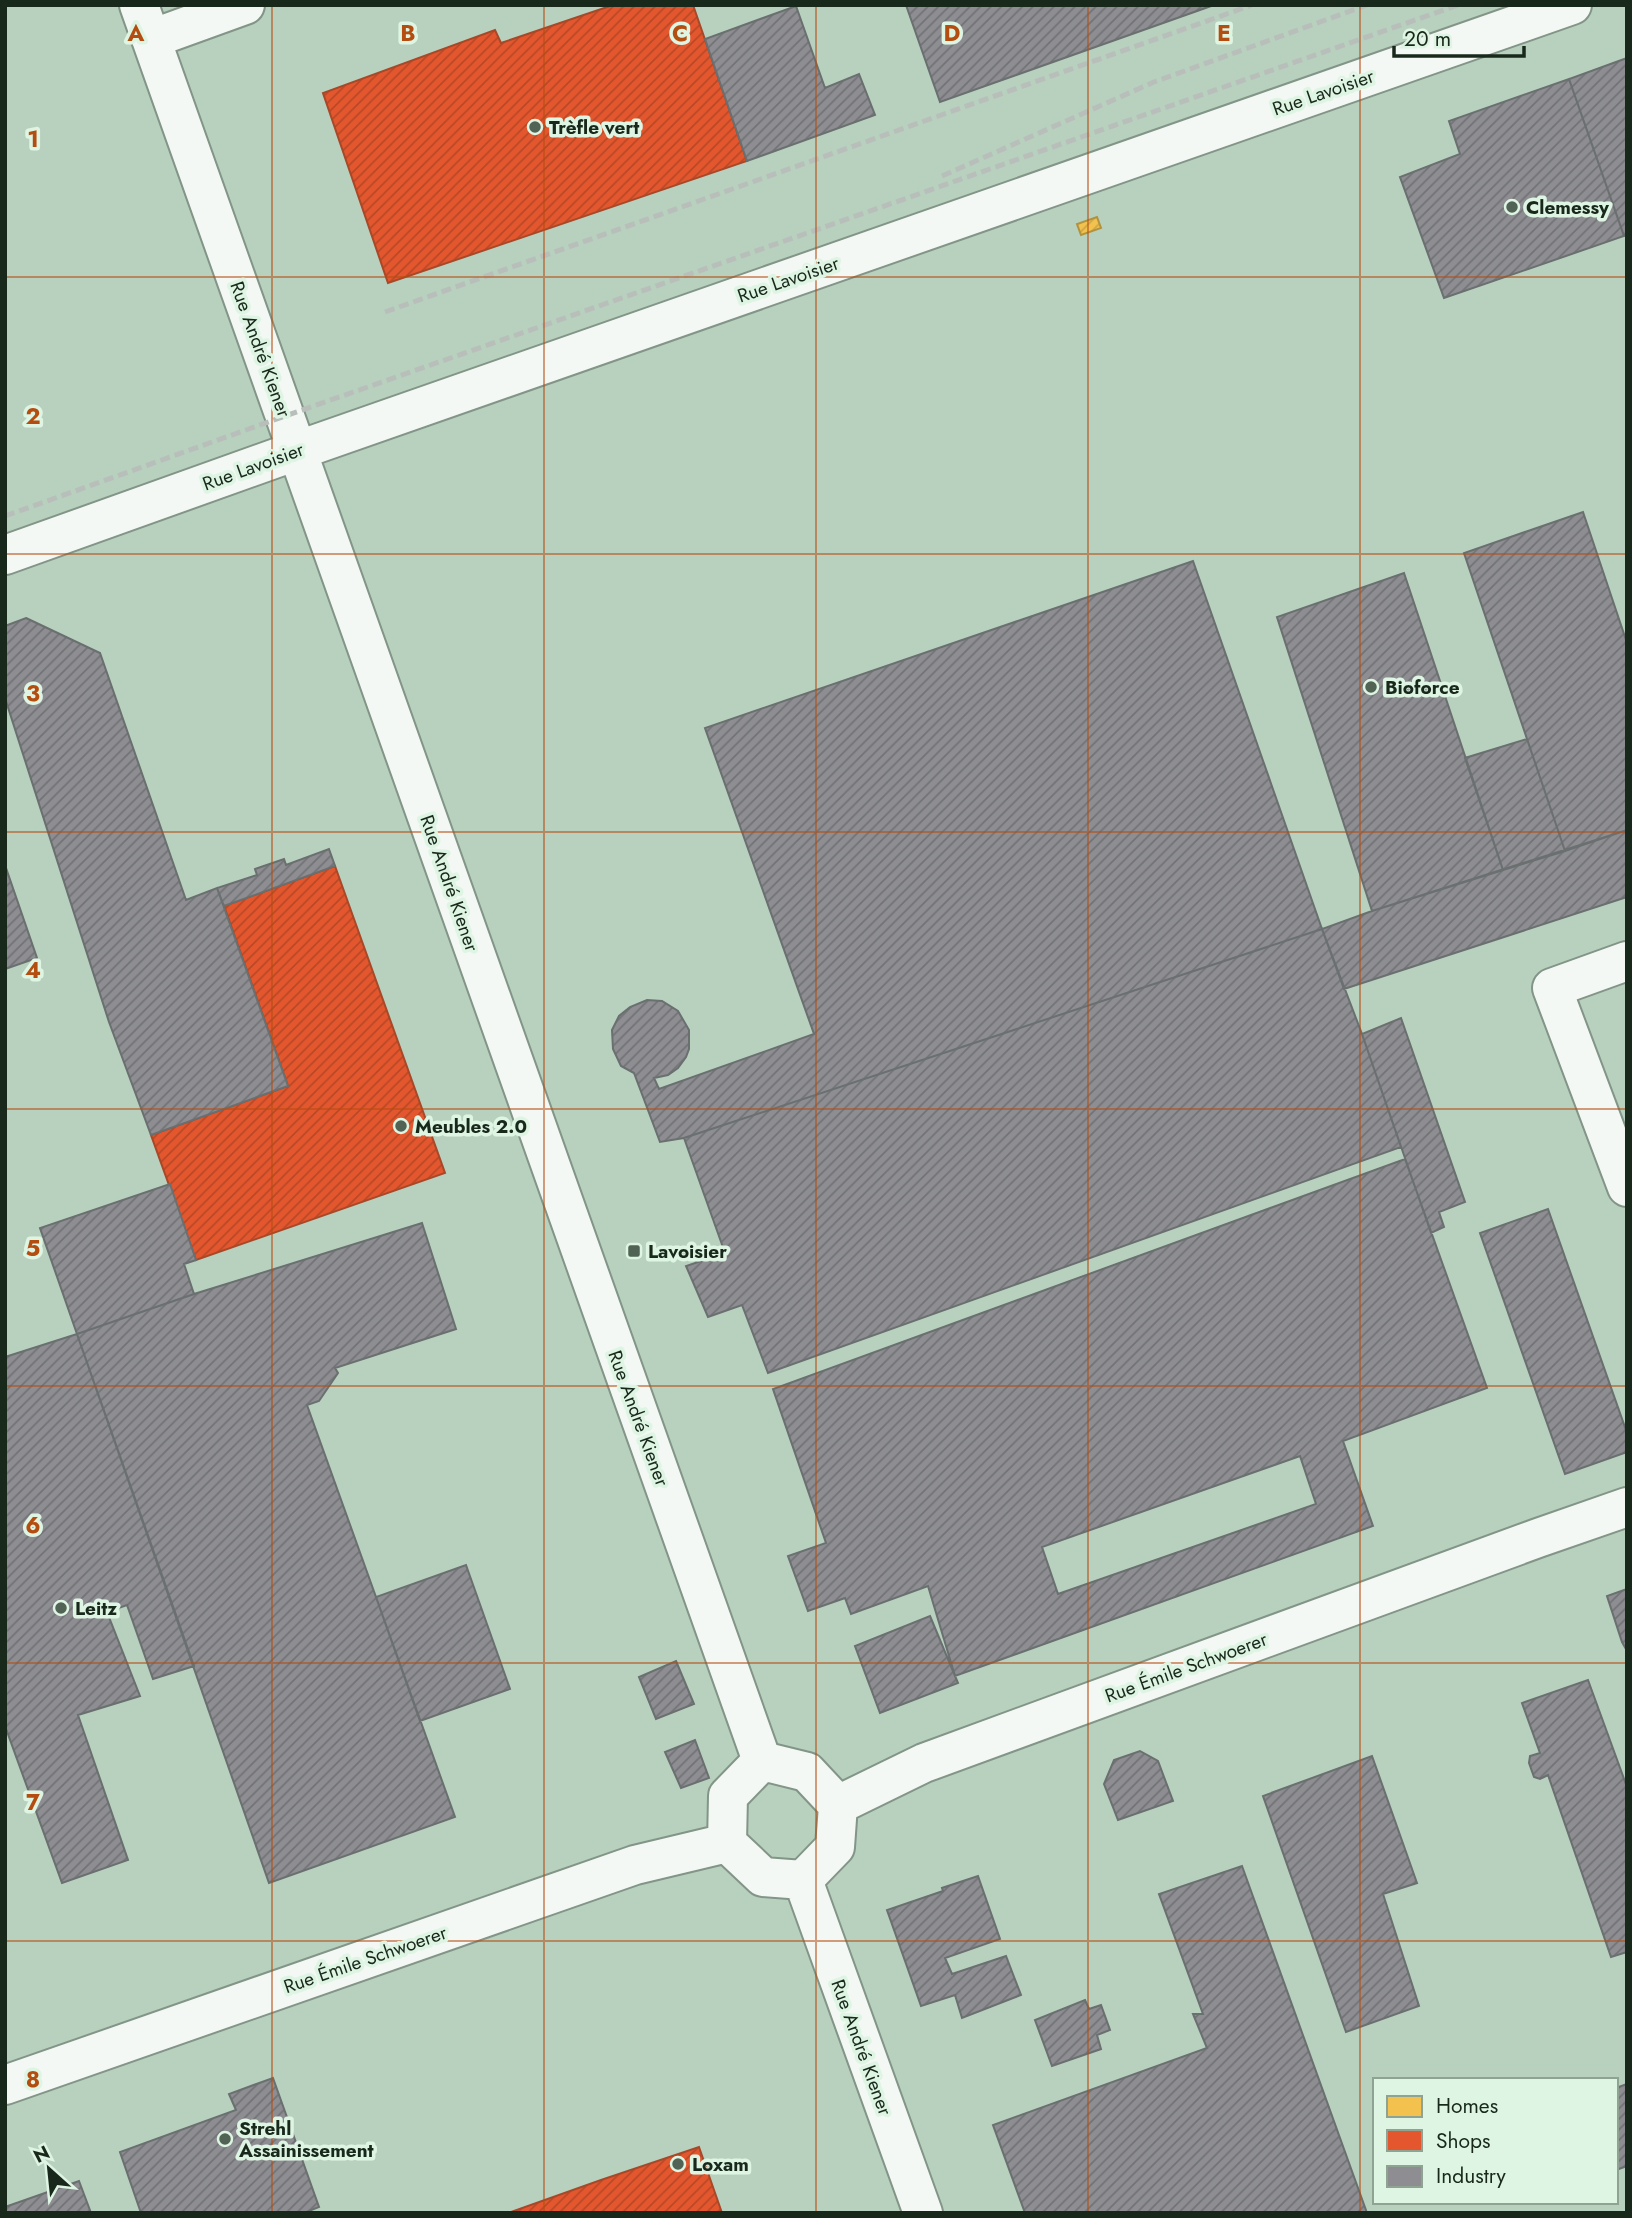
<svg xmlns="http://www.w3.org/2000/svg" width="1632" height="2218" font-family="Jost,sans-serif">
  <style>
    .homes { fill: url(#homes-hatch); stroke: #b1933f; stroke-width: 2 }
    .shops { fill: url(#shops-hatch); stroke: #a74929; stroke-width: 2 }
    .industry { fill: url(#industry-hatch); stroke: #6a6f6f; stroke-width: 2; fill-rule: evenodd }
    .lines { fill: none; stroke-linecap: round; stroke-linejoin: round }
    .minor-casing { stroke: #829587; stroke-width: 42 }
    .minor { stroke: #f4f8f5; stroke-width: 38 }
    .rail { stroke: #b8bfba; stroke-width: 5; stroke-dasharray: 10 5; stroke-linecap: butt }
    .grid { fill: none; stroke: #b44d10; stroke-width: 2; stroke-opacity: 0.55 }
    .poi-dot { fill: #506355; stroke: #dff5e3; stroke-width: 2.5 }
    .labels { text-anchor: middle; stroke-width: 7; stroke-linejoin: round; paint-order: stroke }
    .street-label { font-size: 19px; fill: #18291c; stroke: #dff5e3 }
    .poi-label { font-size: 19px; font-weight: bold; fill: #18291c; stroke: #dff5e3; text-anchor: start }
    .grid-label { font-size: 23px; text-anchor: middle; font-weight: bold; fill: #b44d10; stroke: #dff5e3; stroke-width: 7; stroke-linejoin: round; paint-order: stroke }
  </style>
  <defs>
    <pattern id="homes-hatch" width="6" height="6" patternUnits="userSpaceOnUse" patternTransform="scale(1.75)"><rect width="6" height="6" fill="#f2c14e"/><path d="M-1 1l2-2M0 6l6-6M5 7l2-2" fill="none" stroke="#cfa644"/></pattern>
    <pattern id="shops-hatch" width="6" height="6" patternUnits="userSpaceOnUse" patternTransform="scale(1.75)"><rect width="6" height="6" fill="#e4572e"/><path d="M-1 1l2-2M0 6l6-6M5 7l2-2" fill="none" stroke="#b84826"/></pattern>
    <pattern id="industry-hatch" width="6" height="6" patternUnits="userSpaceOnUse" patternTransform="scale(1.75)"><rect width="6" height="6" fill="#8d8d92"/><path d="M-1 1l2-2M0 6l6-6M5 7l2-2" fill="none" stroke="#727376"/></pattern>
  </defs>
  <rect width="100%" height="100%" fill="#b8d0be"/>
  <path class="homes" d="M1097,217L1101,228L1081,235L1077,224Z"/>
  <path class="shops" d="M613,5H693L747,161L388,283L323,93L495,30L501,43Z
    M335,866L445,1173L196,1260L151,1135L288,1086L224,906Z
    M699,2147L722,2213H508L601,2180Z"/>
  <path class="industry" d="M906,5H1214L940,102Z
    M796,6L825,88L859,74L875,115L747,161L705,39Z
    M1627,58V235L1624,236L1569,79Z
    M1569,79L1624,236L1444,298L1400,177L1460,154L1449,121Z
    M1583,512L1627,643V830L1565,851L1464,553Z
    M1193,561L1322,929L684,1138L660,1142L634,1073L621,1066L613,1049L612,1030L619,1016L630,1007L647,1000L662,1001L678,1011L689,1030V1049L686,1057L678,1068L668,1075L654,1078L659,1089L814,1034L705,728Z
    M1404,573L1503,870L1372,911L1277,617Z
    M26,618L100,653L186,900L217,888L288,1086L151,1135L109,1022L5,698V626Z
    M1527,739L1565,851L1503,870L1465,758Z
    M1627,830V897L1344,989L1322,929L1372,911Z
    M329,849L335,866L224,906L217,888L257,875L255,869L284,859L286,865Z
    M5,865L37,958L5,969Z
    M1322,929L1362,1034L1401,1147L768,1373L742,1305L708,1317L686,1266L725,1253L684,1138Z
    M1401,1018L1465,1202L1439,1212L1444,1227L1431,1233L1362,1034Z
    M1405,1159L1487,1388L1343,1441L1373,1526L955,1676L928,1586L851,1614L845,1598L808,1611L788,1556L826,1543L773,1389ZM1300,1456L1316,1504L1058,1594L1042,1547Z
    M170,1184L196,1260L184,1264L194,1294L77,1334L40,1228Z
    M1548,1209L1627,1433V1452L1565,1474L1480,1233Z
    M422,1223L456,1329L335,1368L338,1373L319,1401L307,1405L455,1817L269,1883L77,1334L194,1294Z
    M77,1334L194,1666L153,1679L127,1605L107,1612L140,1696L78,1715L128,1860L62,1883L5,1726V1357Z
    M466,1565L510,1689L420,1721L376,1597Z
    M1627,1589V1651L1622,1642L1607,1596Z
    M930,1616L958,1683L880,1713L855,1646Z
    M676,1661L694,1704L656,1719L639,1677Z
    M1588,1680L1627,1787V1952L1611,1957L1548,1775L1540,1779L1534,1777L1529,1763L1530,1756L1540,1753L1522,1703Z
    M695,1740L709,1778L681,1788L665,1752Z
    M1140,1751L1158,1761L1173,1801L1118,1820L1104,1784L1114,1760Z
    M1372,1756L1417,1883L1383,1894L1419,2006L1346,2032L1263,1796Z
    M1242,1866L1367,2213H1025L993,2125L1207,2048L1193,2014H1203L1159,1894Z
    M978,1876L1000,1939L945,1958L952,1974L1006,1956L1021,1995L962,2018L955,1995L921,2006L887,1910L943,1891L942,1888Z
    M1085,2000L1089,2009L1101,2005L1110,2030L1097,2035L1101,2049L1052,2066L1035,2020Z
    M273,2078L319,2207L304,2213H141L120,2152L236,2110L229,2094Z
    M1627,2084V2166L1616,2170V2088Z
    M79,2181L91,2213H5V2207Z"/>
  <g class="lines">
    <g class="minor-casing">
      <path id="minor" d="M139,5L762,1761
        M151,39L245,5
        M5,555L296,451L1572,5
        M1627,961L1552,988L1627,1187
        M762,1761L728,1796L727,1843L763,1877L803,1880
        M762,1761L807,1772L838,1805L835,1847L803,1880
        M838,1805L924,1763L1538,1538L1627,1507
        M803,1880L923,2213
        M5,2085L635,1865L727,1843"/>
    </g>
    <use href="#minor" class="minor"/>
    <path class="rail" d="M942,176L1154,82L1367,5
      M385,312L1252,5
      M5,516L285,416L1458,5"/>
  </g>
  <path class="grid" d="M272,5V2213M544,5V2213M816,5V2213M1088,5V2213M1360,5V2213M5,277H1627M5,554H1627M5,832H1627M5,1109H1627M5,1386H1627M5,1663H1627M5,1941H1627"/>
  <g class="poi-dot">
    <circle cx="535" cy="127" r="7"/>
    <circle cx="1512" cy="207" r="7"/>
    <circle cx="1371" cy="687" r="7"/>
    <circle cx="401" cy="1126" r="7"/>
    <rect x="627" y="1244" width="14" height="14" rx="3.5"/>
    <circle cx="61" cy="1608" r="7"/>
    <circle cx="225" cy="2139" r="7"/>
    <circle cx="678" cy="2164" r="7"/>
  </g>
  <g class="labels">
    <g class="street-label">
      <text transform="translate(1323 92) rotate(-19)" y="7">Rue Lavoisier</text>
      <text transform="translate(788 279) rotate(-19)" y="7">Rue Lavoisier</text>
      <text transform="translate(261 349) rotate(70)" y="7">Rue André Kiener</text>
      <text transform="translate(253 466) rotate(-20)" y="7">Rue Lavoisier</text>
      <text transform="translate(450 883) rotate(71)" y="7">Rue André Kiener</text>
      <text transform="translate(639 1418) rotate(70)" y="7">Rue André Kiener</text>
      <text transform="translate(1186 1667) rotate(-20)" y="7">Rue Émile Schwoerer</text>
      <text transform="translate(365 1959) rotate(-19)" y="7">Rue Émile Schwoerer</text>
      <text transform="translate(862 2047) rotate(70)" y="7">Rue André Kiener</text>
    </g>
    <g class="poi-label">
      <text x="549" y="134">Trèfle vert</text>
      <text x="1526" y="214">Clemessy</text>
      <text x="1385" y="694">Bioforce</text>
      <text x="415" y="1133">Meubles 2.0</text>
      <text x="648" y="1258">Lavoisier</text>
      <text x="75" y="1615">Leitz</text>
      <text x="239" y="2135">Strehl<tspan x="239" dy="22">Assainissement</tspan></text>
      <text x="692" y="2171">Loxam</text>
    </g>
  </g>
  <g class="grid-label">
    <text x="136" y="41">A</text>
    <text x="408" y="41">B</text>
    <text x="680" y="41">C</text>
    <text x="952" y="41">D</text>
    <text x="1224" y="41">E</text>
    <text x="33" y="147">1</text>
    <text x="33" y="424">2</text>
    <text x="33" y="701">3</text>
    <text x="33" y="978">4</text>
    <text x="33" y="1256">5</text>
    <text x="33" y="1533">6</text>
    <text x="33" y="1810">7</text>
    <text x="33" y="2087">8</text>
  </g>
  <rect width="1632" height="2218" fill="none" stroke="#18291c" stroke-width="14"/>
  <rect x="1373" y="2078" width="245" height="126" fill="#dff5e3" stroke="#8fa393" stroke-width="2"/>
  <rect x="1387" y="2096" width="35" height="21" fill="#f2c14e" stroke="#8fa393" stroke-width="2"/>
  <text x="1436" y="2113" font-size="21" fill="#18291c">Homes</text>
  <rect x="1387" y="2130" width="35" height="21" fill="#e4572e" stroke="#8fa393" stroke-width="2"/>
  <text x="1436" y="2148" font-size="21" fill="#18291c">Shops</text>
  <rect x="1387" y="2166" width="35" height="21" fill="#8d8d92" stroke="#8fa393" stroke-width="2"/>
  <text x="1436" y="2183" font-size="21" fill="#18291c">Industry</text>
  <g transform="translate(49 2169) rotate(333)" stroke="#dff5e3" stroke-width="5" paint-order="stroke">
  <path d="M0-5L12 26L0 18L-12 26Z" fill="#18291c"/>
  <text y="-10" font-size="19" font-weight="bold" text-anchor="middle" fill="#18291c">N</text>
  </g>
  <path d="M1394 46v10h130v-10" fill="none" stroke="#18291c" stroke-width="3.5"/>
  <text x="1404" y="46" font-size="21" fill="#18291c" stroke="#dff5e3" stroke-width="5" paint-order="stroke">20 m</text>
</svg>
